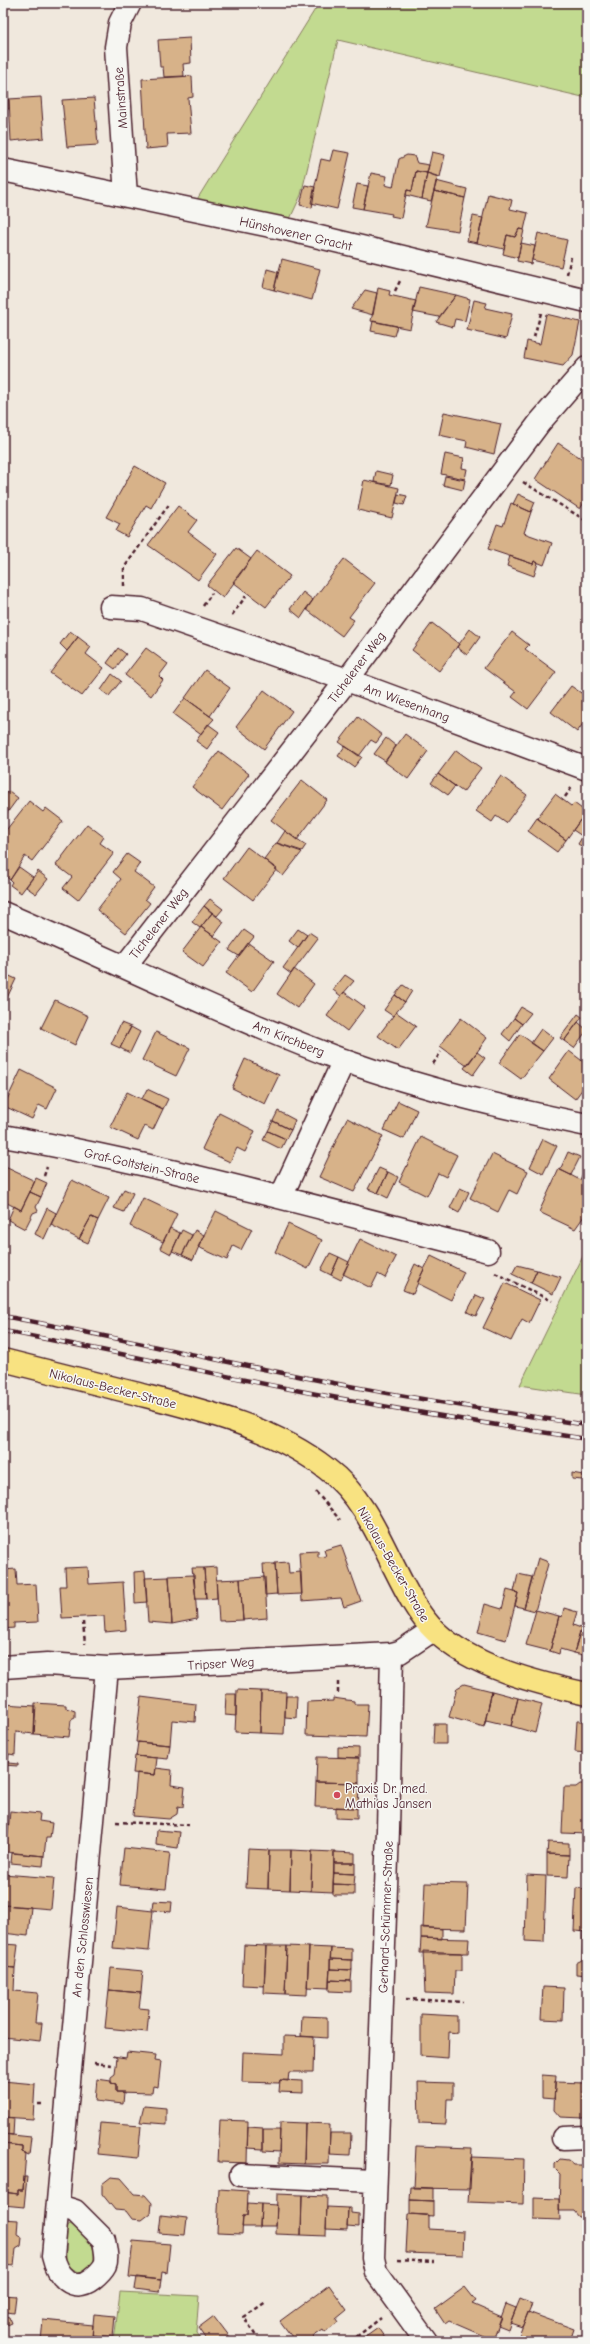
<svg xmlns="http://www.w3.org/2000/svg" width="590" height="2344" font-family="'Comic Neue',sans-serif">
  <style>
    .green { fill: #c2da90; stroke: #867c5e }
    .building { fill: #d7b289; stroke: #4a1f2b }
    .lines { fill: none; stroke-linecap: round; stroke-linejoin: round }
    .minor-casing { stroke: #4a1f2b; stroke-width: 25 }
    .major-casing { stroke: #4a1f2b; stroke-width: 25 }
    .path { stroke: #4a1f2b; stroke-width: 2.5; stroke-dasharray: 4 3; stroke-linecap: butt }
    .minor { stroke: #f6f6f2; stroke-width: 22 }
    .major { stroke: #f8e281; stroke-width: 22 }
    .rail-casing { stroke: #4a1f2b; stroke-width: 4.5 }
    .rail { stroke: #f6f6f2; stroke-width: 3; stroke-dasharray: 9; stroke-linecap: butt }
    .poi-dot { fill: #d1495b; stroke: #f6f6f2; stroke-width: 1.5 }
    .labels { text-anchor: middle; stroke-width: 3; stroke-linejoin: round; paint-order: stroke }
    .street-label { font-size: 13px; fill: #4a1f2b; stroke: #f6f6f2 }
    .poi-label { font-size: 13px; fill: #4a1f2b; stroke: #f6f6f2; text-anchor: start }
  </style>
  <rect width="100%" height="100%" fill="#f0e8dd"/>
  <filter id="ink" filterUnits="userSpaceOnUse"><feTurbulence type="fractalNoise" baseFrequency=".025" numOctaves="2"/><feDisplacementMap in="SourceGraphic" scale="8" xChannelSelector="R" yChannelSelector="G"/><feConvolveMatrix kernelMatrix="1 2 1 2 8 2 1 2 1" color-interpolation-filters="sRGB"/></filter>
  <g filter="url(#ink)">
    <path class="green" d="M319,3H587V98L338,40L301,195L289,221L196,201Z
      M587,1248V1395L520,1385Z
      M70,2224C75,2226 79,2229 83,2233C108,2255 86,2289 66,2262V2227Z
      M120,2292L199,2296L196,2333L202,2341H114Z"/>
    <path class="building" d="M190,38L191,63L183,64L184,76L164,77L163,67H160L158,40Z
      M7,76L9,109H3V77Z
      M192,76L193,97L188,98L191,133L167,134L168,147L146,149L142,79Z
      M41,97L44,138L11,141L9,99Z
      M94,98L98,145L67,147L62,100Z
      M333,150L350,153L337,209L311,203L321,159L330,161Z
      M432,152L445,155L440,177L427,173Z
      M407,155L414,156L417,163L429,165L427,173L416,171L412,191L407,190L401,218L391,216L392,214L363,209L371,173L387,176L385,185L393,187L399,159Z
      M416,171L427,173L422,199L406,195L407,190L412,191Z
      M427,173L438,177L431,201L422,199Z
      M436,181L467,189L465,198L434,191Z
      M357,184L368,186L363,209L352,207Z
      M305,185L315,187L312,208L300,205Z
      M434,191L465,198L458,231L426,226Z
      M488,194L512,200L510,209L528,213L524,230L519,229L515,237L507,235L504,249L477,243Z
      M473,216L483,218L477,243L467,241Z
      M519,229L524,230L518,258L503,254L507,235L515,237Z
      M538,233L567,240L561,267L532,260Z
      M521,243L535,246L531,264L517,261Z
      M282,259L320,269L312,300L274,290Z
      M267,269L278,272L274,290L263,287Z
      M419,287L456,295L439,317L413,312Z
      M378,288L390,291L389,295L416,301L410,329L371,321Z
      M365,290L377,293L373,315L351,309Z
      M456,295L470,299L465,321L455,319L453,327L436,322Z
      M474,300L487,303L485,308L512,314L506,339L467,330Z
      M546,314L580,322L573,355L563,366L524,358L527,341L540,344Z
      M373,321L397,326L394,336L371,331Z
      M444,412L501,424L494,454L466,447L467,441L439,435Z
      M558,443L587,462V498L580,509L535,479Z
      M445,454L464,458L462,468L467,469L465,479L441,474Z
      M135,466L165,483L151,508L146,505L127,537L116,531L120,524L106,517Z
      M376,471L393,475L391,485L374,482Z
      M445,476L465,480L463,490L443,485Z
      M364,480L399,488L392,518L358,510Z
      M398,494L407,496L404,505L396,503Z
      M518,494L535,502L531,512L513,504Z
      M511,503L531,512L524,533L552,543L544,565L534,561L533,564L488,549L497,524L503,526Z
      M178,506L197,520L188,532L217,554L198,580L148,545Z
      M236,548L251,559L223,598L207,585Z
      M257,551L290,576L266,607L233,582Z
      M510,556L533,564L534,561L538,563L534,576L507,566Z
      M344,559L375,583L349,617L354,620L342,636L306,609Z
      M303,592L313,600L301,618L290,609Z
      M432,623L459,644L439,671L412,650Z
      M470,629L480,637L467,655L457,647Z
      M70,631L78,637L67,651L60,644Z
      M512,632L529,645L525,649L556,672L528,709L512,697L516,692L484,668Z
      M78,637L91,647L86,654L104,668L82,696L50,673Z
      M118,648L126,654L115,669L107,663Z
      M146,648L168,664L159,676L163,680L151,696L125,675Z
      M205,670L230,688L210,716L185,698Z
      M112,674L121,681L109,696L101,690Z
      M571,686L587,697L584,700L587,703V718L577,732L551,712Z
      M264,690L292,711L264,749L236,727Z
      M185,698L214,719L200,734L173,714Z
      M358,717L382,735L376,743L371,740L359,756L339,742Z
      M208,724L219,732L207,749L196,741Z
      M405,734L428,751L408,779L385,762Z
      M386,738L396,746L385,761L374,754Z
      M345,746L362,757L354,767L338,756Z
      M456,750L481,768L463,792L438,774Z
      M219,751L249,774L222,810L192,787Z
      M438,774L455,786L448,795L431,783Z
      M501,776L527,795L506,823L496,816L492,822L476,811Z
      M302,780L327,800L297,840L271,820Z
      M9,791L18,798L4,817L3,798Z
      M555,794L571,806L574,803L586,812L566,840L537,818Z
      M29,801L43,812L46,808L63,821L32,861L25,856L10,880L3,874V834Z
      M586,812L587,829L582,836L573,830Z
      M537,818L566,840L557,852L528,831Z
      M87,824L104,837L100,843L114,853L78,900L63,888L72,877L56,865Z
      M587,829V850L578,844Z
      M285,831L306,845L302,851L277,843Z
      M276,843L302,852L283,876L264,859Z
      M247,847L277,869L253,900L224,878Z
      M127,854L140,863L134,872L154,887L145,899L150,903L126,933L97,910L121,879L113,872Z
      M19,867L33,877L21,893L10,885L12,882L10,880Z
      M38,871L48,879L36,894L26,887Z
      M210,899L223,909L217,916L204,906Z
      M204,906L212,913L200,928L192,922Z
      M212,913L224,922L214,936L201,927Z
      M201,927L222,942L203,967L182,952Z
      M298,929L307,935L298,948L289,941Z
      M244,930L254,937L239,956L229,950Z
      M309,932L318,938L291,974L283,968Z
      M248,943L274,961L252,992L226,973Z
      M294,969L314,984L297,1008L277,994Z
      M3,973L16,979L5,1002L3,1001Z
      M345,975L354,981L341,996L333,990Z
      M403,985L412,991L405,1002L395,995Z
      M344,992L365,1007L347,1031L327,1016Z
      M395,995L405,1002L393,1016L384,1010Z
      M55,1000L88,1016L75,1045L41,1028Z
      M521,1007L531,1013L522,1024L514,1018Z
      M396,1012L416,1026L398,1050L378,1036Z
      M578,1014L582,1017L564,1041L560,1038Z
      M461,1018L487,1038L467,1066L440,1046Z
      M514,1018L522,1024L510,1041L502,1034Z
      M578,1022L587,1030L574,1048L564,1041Z
      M121,1023L131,1027L120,1048L111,1044Z
      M131,1027L140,1032L130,1053L120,1048Z
      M541,1029L553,1038L543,1051L531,1043Z
      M156,1032L190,1048L176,1076L142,1060Z
      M520,1034L543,1051L521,1079L499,1063Z
      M569,1051L585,1063L583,1065L587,1068V1083L575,1099L549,1079Z
      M477,1052L485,1058L473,1075L464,1068Z
      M245,1059L279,1075L265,1104L232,1088Z
      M21,1070L57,1088L47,1109L39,1105L32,1119L4,1106Z
      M147,1089L168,1099L163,1109L142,1099Z
      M127,1092L163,1109L153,1130L145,1126L138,1140L110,1127Z
      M398,1101L417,1110L404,1139L384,1130Z
      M278,1111L295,1120L291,1130L273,1121Z
      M219,1113L255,1131L245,1152L237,1148L230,1162L202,1149Z
      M347,1118L383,1136L354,1192L319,1177Z
      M273,1121L291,1130L286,1139L268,1131Z
      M268,1131L286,1139L281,1149L263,1140Z
      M421,1137L457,1155L446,1177L438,1173L427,1196L399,1182Z
      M543,1139L557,1146L543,1174L530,1167Z
      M568,1152L580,1157L571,1175L560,1170Z
      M492,1154L528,1171L517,1194L509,1190L498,1212L470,1198Z
      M3,1166L35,1181L21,1210L3,1201Z
      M379,1168L388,1172L378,1193L368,1189Z
      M559,1169L580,1180L583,1173L587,1175V1212L575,1229L539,1212Z
      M388,1172L398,1177L388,1198L378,1193Z
      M36,1178L47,1183L41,1197L30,1192Z
      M72,1180L109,1198L98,1220L91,1217L79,1239L51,1225Z
      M460,1188L469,1192L459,1213L450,1208Z
      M124,1189L133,1193L124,1212L114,1208Z
      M30,1192L41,1197L36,1207L38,1211L33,1213L25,1229L8,1220L14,1206L21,1210Z
      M143,1198L177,1214L163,1242L130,1226Z
      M47,1208L56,1213L44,1239L35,1234Z
      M216,1211L252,1229L241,1250L233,1246L227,1260L198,1247Z
      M91,1217L98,1220L88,1243L79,1239Z
      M288,1224L322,1240L308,1269L275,1252Z
      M170,1228L180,1233L171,1254L160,1248Z
      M182,1230L192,1235L182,1255L172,1251Z
      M195,1230L204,1235L193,1260L182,1255Z
      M360,1239L396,1257L385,1278L378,1274L371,1288L343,1274Z
      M330,1253L339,1257L331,1275L321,1270Z
      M431,1256L464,1272L451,1300L417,1283Z
      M339,1257L349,1262L341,1280L331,1275Z
      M415,1264L424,1269L413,1294L403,1290Z
      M517,1265L537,1270L531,1283L512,1274Z
      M537,1270L561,1277L553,1294L531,1283Z
      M505,1283L540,1300L529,1323L522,1319L511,1341L483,1328Z
      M476,1295L485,1299L476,1316L467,1312Z
      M572,1473L583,1475L582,1480L572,1479Z
      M341,1545L361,1601L344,1607L341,1598L302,1601L299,1552L318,1551V1557L326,1556L324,1550Z
      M538,1558L546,1561L548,1564L535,1611L524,1608Z
      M288,1562L289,1573L301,1572L302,1594L277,1595L275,1563Z
      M263,1564H275L277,1594L265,1595Z
      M88,1567L89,1584L123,1582L126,1630L105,1632L104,1616L62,1618L60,1586H66L65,1568Z
      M216,1567L217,1598L206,1599L204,1568Z
      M192,1568H204L206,1599H196Z
      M16,1569L17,1585L36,1584L38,1622L14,1623V1628L3,1629V1570Z
      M145,1571L147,1602L135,1603L134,1572Z
      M518,1574L532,1577L524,1608L515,1606L518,1593L514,1592Z
      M194,1575L197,1619L172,1624L169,1576Z
      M169,1577L172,1624L148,1622L145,1578Z
      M265,1577L267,1618L243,1620L240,1579Z
      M240,1579L243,1620L219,1621L216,1580Z
      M507,1590L518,1593L506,1640L478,1632L485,1604L502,1609Z
      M564,1608L577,1612L573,1625L581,1628L574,1653L560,1649L559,1654L550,1651L559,1616L562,1617Z
      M536,1610L559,1616L550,1651L526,1645Z
      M581,1628L587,1629V1661L582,1660L583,1655L574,1653Z
      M464,1684L492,1691L484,1727L449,1717L457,1688Z
      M237,1690L261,1691L260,1733L235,1732Z
      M261,1691L286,1692L284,1734L260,1733Z
      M492,1691L518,1698L511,1726L486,1720L484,1726Z
      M226,1694H236V1716L225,1715Z
      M286,1696H297L296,1718L285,1717Z
      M141,1697L196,1704L195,1722L172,1720L170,1745L136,1742Z
      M333,1698L354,1701V1704H368L366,1737L306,1735L307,1702L333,1701Z
      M518,1698L542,1704L535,1733L511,1726Z
      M35,1703L66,1705V1708L75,1711V1718L71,1720L69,1737L34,1734Z
      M3,1704L36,1706L34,1734L16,1732L15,1755L9,1754L8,1763L18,1764V1766L3,1765Z
      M577,1721H587V1753L575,1752Z
      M434,1724H446V1744H433Z
      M138,1742L170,1745L168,1759L136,1756Z
      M338,1747L359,1748V1758L338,1757Z
      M135,1756L157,1758L155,1775L133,1773Z
      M317,1757L359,1758V1783L316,1782Z
      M156,1768L172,1770L171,1785L185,1787L183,1807L178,1806L177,1814L169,1819L133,1816L137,1773L155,1775Z
      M316,1782L359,1783L358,1808L315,1807Z
      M580,1784H585L587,1787V1834L562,1833L564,1787H576Z
      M336,1807L357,1808V1819L336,1818Z
      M10,1811L40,1814L39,1821L52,1823L50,1838H46L44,1856L6,1852Z
      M157,1830L180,1832L178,1848L156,1845Z
      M548,1842L569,1843V1855L547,1854Z
      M124,1848L170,1853L166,1889L120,1885Z
      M248,1849L269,1850L268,1889L246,1888Z
      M269,1850H291L290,1890L268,1889Z
      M291,1850L312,1851L311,1891L290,1890Z
      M312,1851L334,1852L333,1892L311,1891Z
      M334,1852L355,1853V1863H334Z
      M12,1853L44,1856L43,1866L11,1863Z
      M547,1854L569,1855L568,1877L547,1876Z
      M334,1863H355V1874L334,1873Z
      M334,1873L355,1874L354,1885L333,1884Z
      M3,1874L54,1878L51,1909L3,1905Z
      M527,1875L546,1876L544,1942L525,1941Z
      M425,1883L468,1884L466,1929L423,1928Z
      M333,1884L354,1885V1895H333Z
      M576,1888L587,1889V1932L574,1931Z
      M153,1901L172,1902L171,1912L152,1910Z
      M3,1905L31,1907L28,1936L3,1933Z
      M117,1907L153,1911L149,1951L113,1948Z
      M421,1927L442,1929V1939L421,1938Z
      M583,1932H587V1975L576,1974V1963L582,1960Z
      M421,1938L469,1939L468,1953H420Z
      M3,1944L18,1945L15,1968L3,1967Z
      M244,1945L266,1946L264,1986L242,1985Z
      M266,1946H287L285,1994L264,1993Z
      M287,1946L309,1947L307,1995L285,1994Z
      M309,1947L331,1948L329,1988L307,1987Z
      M331,1948L352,1949V1960L330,1959Z
      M423,1951L462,1953V1971H455L454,1994L425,1993Z
      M330,1959L352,1960V1970L330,1969Z
      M3,1967L15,1968L14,1991L38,1993L35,2023H42L40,2041L3,2037Z
      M111,1968L143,1971L141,1993L109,1990Z
      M330,1969L352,1970L351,1981L329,1980Z
      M329,1980L351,1981V1992L329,1991Z
      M543,1987L564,1988L563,2020L541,2019Z
      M109,1990L141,1993L139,2008L149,2009L147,2032L105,2028Z
      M421,2014L457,2016V2033L449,2032L448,2058L421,2056Z
      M302,2016L327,2017V2038L301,2036Z
      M284,2036L314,2037L313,2072H289L288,2081L280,2080L279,2083L242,2082L243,2052L284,2054Z
      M127,2052L156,2055L155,2060L161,2061L158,2087L153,2086L152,2093L116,2092V2084L111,2083V2077L115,2074L117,2058L113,2056L126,2058Z
      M586,2064H587V2099H584Z
      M542,2075L556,2076L554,2099L542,2098Z
      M97,2079L111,2081V2083L116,2084V2092H124L123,2104L95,2101Z
      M280,2080L303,2081V2093L279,2092Z
      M3,2081L35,2084L33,2119L3,2117Z
      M418,2082L453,2083V2099H447L446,2124L419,2123Z
      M555,2082L585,2083L584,2118L560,2117L554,2110Z
      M144,2106L166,2108V2124L140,2122Z
      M3,2117L14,2118L13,2135L3,2134Z
      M220,2120L248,2121L247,2163L218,2162Z
      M280,2122L305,2123L304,2164L279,2163Z
      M100,2123L141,2126L138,2158L97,2154Z
      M305,2123L330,2124L329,2164H304Z
      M248,2127L263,2128V2149L247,2148Z
      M263,2130H280L279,2152L263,2151Z
      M330,2133H351L350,2155L329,2154Z
      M3,2134L31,2137L29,2155L22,2152V2146L3,2144Z
      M3,2144L22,2146V2152L26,2153L23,2190H18V2194L3,2192Z
      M416,2146L472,2148L470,2189L414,2188Z
      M471,2157L524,2159L523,2204L468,2202Z
      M560,2159L568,2160L574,2165H586L587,2217H579L574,2211H559L560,2174L555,2169V2164Z
      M24,2177H27L24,2207L3,2205V2192L18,2194V2190H23Z
      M111,2177L121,2178L135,2194L145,2195L152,2203L151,2213L142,2220L132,2219L126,2211L115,2210L102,2194V2184Z
      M411,2187L433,2188V2201L410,2200Z
      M219,2189L248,2191L247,2216H243L242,2234L217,2233Z
      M277,2194L302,2195L301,2235L276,2234Z
      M302,2195L327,2196L326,2236L301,2235Z
      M534,2198L559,2199L560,2220L534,2219Z
      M410,2200L433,2201V2216L410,2214Z
      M248,2203L261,2204L260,2227H242L243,2216H247Z
      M261,2204L277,2205L276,2226H260Z
      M327,2207L348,2208L347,2230L326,2229Z
      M348,2208H351V2213L359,2214V2227L347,2226Z
      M408,2214L429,2215V2229L464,2231L463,2255L406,2253Z
      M161,2215L187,2218L185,2235L159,2233Z
      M3,2219L18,2220L17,2235L22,2238L21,2246L16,2249L14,2266L3,2265Z
      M133,2241L170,2244L167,2273L162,2272L161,2280L129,2277Z
      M137,2277L161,2280L159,2292L135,2289Z
      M329,2285L347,2310L336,2319L338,2322L325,2332L323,2329L313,2336L316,2339L314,2341H295L280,2321Z
      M465,2287L476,2301L472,2304L502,2317L493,2340L449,2321L445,2324L435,2309Z
      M3,2295L16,2296L14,2313L7,2312L6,2317L10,2318L12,2323L5,2326V2333H3Z
      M520,2299L532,2304L522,2327L510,2323Z
      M506,2304L516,2308L508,2330L498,2326Z
      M528,2312L574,2329L570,2341H517Z
      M94,2314L115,2316L113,2337L92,2335Z
      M214,2316L233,2341H207L198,2328Z
      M43,2320L93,2325L92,2341H41Z
      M378,2328L387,2341H360Z"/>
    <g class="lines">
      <g class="minor-casing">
        <path id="minor" d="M3,170L290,230L587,301
          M126,196L116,47L120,23L130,3
          M111,607L142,609L347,680L587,769
          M3,913C117,962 229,1018 345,1061C424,1089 505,1108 587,1125
          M125,966L347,680L540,422L587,368
          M3,1136C166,1165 327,1210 488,1251
          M281,1197L344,1060
          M392,1654L388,1830L373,2258L376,2272L426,2341
          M3,1667L47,1664L107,1668L392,1654L400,1652L433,1630
          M563,2138L587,2137
          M241,2175L374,2181
          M59,2206L75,2211L104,2240C105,2248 108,2258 105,2265C102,2271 97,2275 92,2279C73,2294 57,2275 53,2256L107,1668"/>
      </g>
      <g class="major-casing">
        <path id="major" d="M3,1360C47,1371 90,1382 134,1393C201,1410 272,1426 327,1469C359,1493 376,1530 393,1565C404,1587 417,1614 435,1631C472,1667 537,1683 587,1694"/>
      </g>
      <path class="path" d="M567,274L571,257
        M395,291L400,281
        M534,337L541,313
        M523,482L585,520
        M124,586V568L170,503
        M203,606L212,593
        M232,615L246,596
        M565,797L572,787
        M433,1064L441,1052
        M44,1176L47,1167
        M495,1273L552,1301
        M316,1492L340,1520
        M83,1622L85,1644
        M338,1693V1679
        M116,1822L189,1825
        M406,1999L463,2002
        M94,2063L112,2065
        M38,2104H45
        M397,2260L434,2262
        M259,2341L244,2317L266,2302
        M351,2341L381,2318"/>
      <use href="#minor" class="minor"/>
      <use href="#major" class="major"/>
      <g class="rail-casing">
        <path id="rail" d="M3,1316C100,1334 196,1356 293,1375C390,1395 489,1410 587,1425
          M3,1331C99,1348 194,1370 290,1389C388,1408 488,1424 587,1439"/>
      </g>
      <use href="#rail" class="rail"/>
    </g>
  </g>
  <circle class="poi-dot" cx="337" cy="1795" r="4"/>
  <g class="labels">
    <g class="street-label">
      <text transform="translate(120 98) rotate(-94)" y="5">Mainstraße</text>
      <text transform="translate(296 233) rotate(13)" y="5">Hünshovener Gracht</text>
      <text transform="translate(356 667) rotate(-53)" y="5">Tichelener Weg</text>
      <text transform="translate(407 702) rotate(20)" y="5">Am Wiesenhang</text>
      <text transform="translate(158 923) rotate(-52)" y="5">Tichelener Weg</text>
      <text transform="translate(289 1038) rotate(22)" y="5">Am Kirchberg</text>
      <text transform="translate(142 1165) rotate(13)" y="5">Graf-Goltstein-Straße</text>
      <text transform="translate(113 1388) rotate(14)" y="5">Nikolaus-Becker-Straße</text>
      <text transform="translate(394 1564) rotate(60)" y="5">Nikolaus-Becker-Straße</text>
      <text transform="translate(221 1663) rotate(-3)" y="5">Tripser Weg</text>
      <text transform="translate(385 1917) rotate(-88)" y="5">Gerhard-Schümmer-Straße</text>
      <text transform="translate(82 1937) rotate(-84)" y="5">An den Schlosswiesen</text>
    </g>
    <g class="poi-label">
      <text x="345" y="1793">Praxis Dr. med.<tspan x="345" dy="15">Mathias Jansen</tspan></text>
    </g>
  </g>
  <rect width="590" height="2344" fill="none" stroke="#f6f6f2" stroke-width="16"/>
  <rect x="8" y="8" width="574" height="2328" fill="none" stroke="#4a1f2b" stroke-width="1.5" filter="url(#ink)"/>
</svg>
